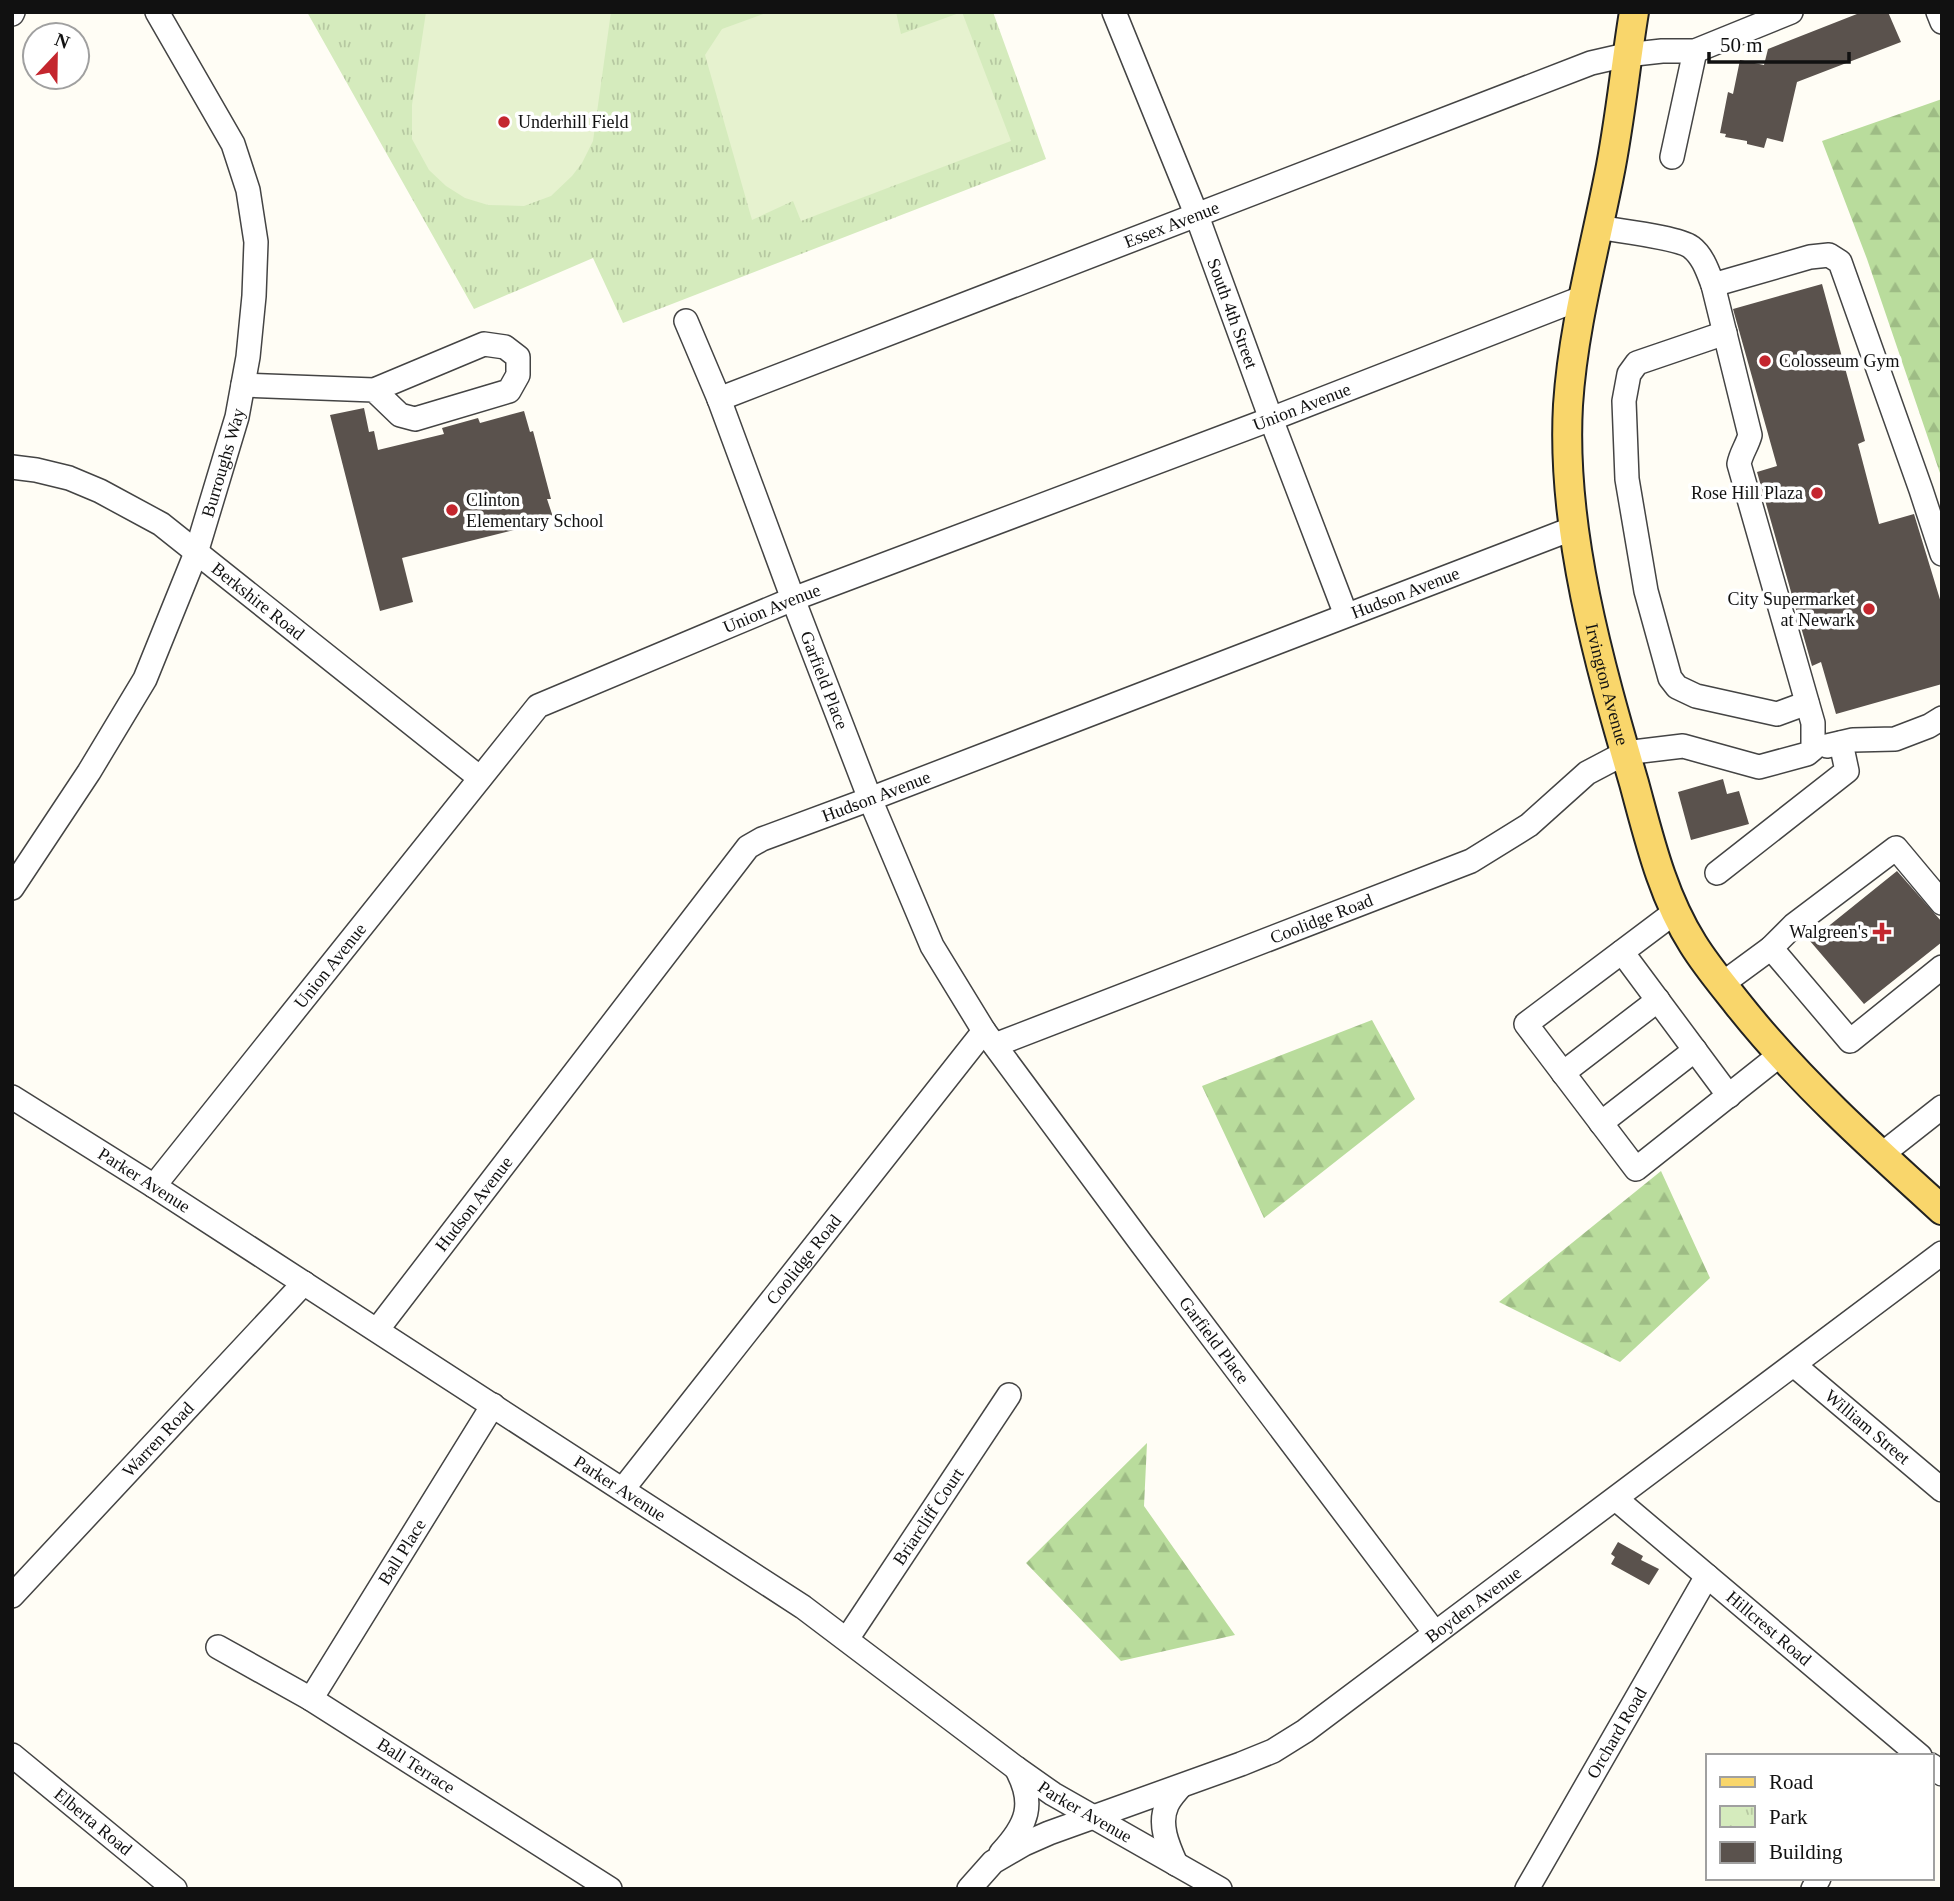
<svg xmlns="http://www.w3.org/2000/svg" width="1954" height="1901" font-family="Georgia,serif">
  <style>
    .forest { fill: url(#forest-firs) }
    .park { fill: url(#park-tufts) }
    .pitch { fill: #e6f2cf }
    .building { fill: #5a524d }
    .lines { fill: none; stroke-linecap: round; stroke-linejoin: round }
    .minor-casing { stroke: #444; stroke-width: 26 }
    .major-casing { stroke: #222; stroke-width: 32 }
    .minor { stroke: #fff; stroke-width: 23 }
    .major { stroke: #f9d66b; stroke-width: 28 }
    .poi-dot { fill: #c4262e; stroke: #fff; stroke-width: 2.5 }
    .labels { text-anchor: middle; stroke-width: 7; stroke-linejoin: round; paint-order: stroke }
    .poi-label { font-size: 18px; fill: #111; stroke: #fff; text-anchor: start }
    .street-label { font-size: 18px; fill: #111; stroke: #fff }
  </style>
  <defs>
    <pattern id="forest-firs" width="22" height="20" patternUnits="userSpaceOnUse" patternTransform="scale(1.75)"><rect width="22" height="20" fill="#b9dc9c"/><path d="M5 1l3.5 6h-7zM16 11l3.5 6h-7z" fill="#9ebc85"/></pattern>
    <pattern id="park-tufts" width="24" height="20" patternUnits="userSpaceOnUse" patternTransform="scale(1.75)"><rect width="24" height="20" fill="#d5ebbd"/><path d="M3 7l-1-3M5 7V3M7 7l1-3M15 17l-1-3M17 17v-4M19 17l1-3" fill="none" stroke="#b6c8a1"/></pattern>
  </defs>
  <rect width="100%" height="100%" fill="#fffdf5"/>
  <path class="forest" d="M1942,99V479L1867,259L1822,141Z
    M1372,1020L1415,1099L1264,1218L1202,1086Z
    M1661,1171L1710,1278L1620,1362L1499,1302Z
    M1147,1443L1144,1506L1235,1635L1121,1661L1026,1563Z"/>
  <path class="park" d="M307,12H993L1046,159L623,323L593,258L474,309Z"/>
  <path class="pitch" d="M426,12H611L593,141L582,163L572,176L551,196L524,206L488,205L465,198L446,186L429,170L412,139V105Z
    M769,12H896L901,34L962,12L1011,141L801,221L793,201L752,220L705,55L722,29Z"/>
  <path class="building" d="M1862,12H1888L1901,42L1797,82L1783,142L1767,138L1764,148L1747,144V141L1725,137L1726,134L1720,133L1728,92L1733,94L1740,60L1764,65L1768,49Z
    M1822,284L1865,441L1858,444L1879,524L1914,514L1942,606V684L1836,714L1821,662L1812,666L1757,472L1777,466L1733,309Z
    M364,408L369,432L374,431L378,450L444,434L442,428L478,418L480,423L524,411L530,432L533,431L551,499H547L554,520L402,558L413,602L380,611L330,415Z
    M1723,779L1727,794L1739,791L1749,824L1691,840L1678,792Z
    M1897,871L1942,922V942L1864,1004L1810,941Z
    M1618,1542L1643,1556L1641,1560L1659,1569L1649,1585L1611,1564L1615,1557L1611,1554Z"/>
  <g class="lines">
    <g class="minor-casing">
      <g id="minor">
        <path id="s1" d="M1114,12L1197,216L1271,419L1346,615"/>
        <path d="M1938,12L1942,22"/>
        <path d="M12,14L13,12"/>
        <path d="M1672,157L1695,51"/>
        <path d="M1713,285L1810,257L1829,255L1840,262L1921,490L1942,554"/>
        <path id="s2" d="M686,321L719,399L793,599L870,799L932,946L984,1031L1141,1243L1435,1633"/>
        <path d="M1725,333L1637,363L1629,374L1624,401L1627,479L1646,591L1670,678L1677,687L1696,696L1777,714L1807,703"/>
        <path d="M243,385L374,390L484,344L505,347L518,357V375L509,391L415,419L400,415L374,390"/>
        <path id="s3" d="M719,399L1591,63L1626,55L1662,51H1695L1791,12"/>
        <path id="s4" d="M12,467L36,470L69,478L100,491L161,524L480,778"/>
        <path d="M1827,746L1853,740L1895,739L1929,726L1942,718"/>
        <path d="M1717,873L1847,771L1841,743"/>
        <path id="s5" d="M12,888L89,772L145,679L196,553L237,417L248,357L254,296L256,242L248,190L233,144L157,12"/>
        <path d="M1675,912L1526,1024L1636,1169L1781,1054"/>
        <path d="M1771,948L1850,1041L1942,967"/>
        <path d="M1622,952L1729,1096"/>
        <path d="M1722,984L1771,948L1794,925L1896,848L1942,903"/>
        <path id="s6" d="M995,1045L1471,861L1529,825L1587,773L1625,753L1683,746L1759,767L1807,754L1813,749V723L1739,464C1741,453 1747,446 1750,435L1713,285C1708,272 1703,256 1691,247C1677,237 1618,231 1598,227"/>
        <path d="M1563,1073L1658,1000"/>
        <path id="s7" d="M12,1097L154,1186L803,1607L1016,1768L1053,1794L1220,1889"/>
        <path d="M1601,1123L1695,1050"/>
        <path d="M1881,1155L1942,1107"/>
        <path id="s8" d="M154,1186L538,706L793,599L1271,419L1584,297"/>
        <path id="s9" d="M377,1330L748,847L762,839L870,799L1574,528"/>
        <path id="s10" d="M1794,1365L1942,1490"/>
        <path id="s11" d="M623,1489L984,1031"/>
        <path id="s12" d="M1616,1499L1920,1756"/>
        <path id="s13" d="M12,1596L304,1283"/>
        <path id="s14" d="M847,1639L1009,1395"/>
        <path id="s15" d="M218,1647L311,1699L610,1889"/>
        <path id="s16" d="M311,1699L493,1405"/>
        <path id="s17" d="M12,1755L175,1889"/>
        <path d="M1931,1765L1942,1774"/>
        <path d="M1001,1853C1027,1825 1036,1804 1016,1768"/>
        <path d="M1176,1864C1168,1846 1158,1824 1167,1805C1170,1798 1176,1792 1180,1787"/>
        <path id="s18" d="M969,1889L993,1862L1024,1844L1049,1833L1241,1764L1273,1751L1305,1731L1942,1253"/>
        <path id="s19" d="M1527,1889L1707,1576"/>
        <path d="M1813,1889L1819,1878"/>
      </g>
    </g>
    <g class="major-casing">
      <g id="major">
        <path id="s20" d="M1634,12C1625,67 1620,122 1609,176C1594,252 1573,328 1568,405C1561,530 1599,663 1634,783C1649,838 1662,895 1693,944C1706,965 1722,984 1737,1003C1797,1079 1870,1145 1942,1210"/>
      </g>
    </g>
    <use href="#minor" class="minor"/>
    <use href="#major" class="major"/>
  </g>
  <g class="poi-dot">
    <circle cx="504" cy="122" r="7"/>
    <circle cx="1765" cy="361" r="7"/>
    <circle cx="1817" cy="493" r="7"/>
    <circle cx="452" cy="510" r="7"/>
    <circle cx="1869" cy="609" r="7"/>
    <path d="M1878.5 921.5h7v7h7v7h-7v7h-7v-7h-7v-7h7z"/>
  </g>
  <g class="labels">
    <g class="poi-label">
      <text x="518" y="128">Underhill Field</text>
      <text x="1779" y="367">Colosseum Gym</text>
      <text x="1803" y="499" text-anchor="end">Rose Hill Plaza</text>
      <text x="466" y="506">Clinton<tspan x="466" dy="21">Elementary School</tspan></text>
      <text x="1855" y="605" text-anchor="end">City Supermarket<tspan x="1855" dy="21">at Newark</tspan></text>
      <text x="1868" y="938" text-anchor="end">Walgreen's</text>
    </g>
    <g class="street-label">
      <text dy="6" stroke="none"><textPath href="#s3" startOffset="485">Essex Avenue</textPath></text>
      <text dy="6" stroke="none"><textPath href="#s1" startOffset="324">South 4th Street</textPath></text>
      <text dy="6" stroke="none"><textPath href="#s8" startOffset="1435">Union Avenue</textPath></text>
      <text dy="6" stroke="none"><textPath href="#s5" startOffset="478">Burroughs Way</textPath></text>
      <text dy="6" stroke="none"><textPath href="#s9" startOffset="1314">Hudson Avenue</textPath></text>
      <text dy="6" stroke="none"><textPath href="#s4" startOffset="285">Berkshire Road</textPath></text>
      <text dy="6" stroke="none"><textPath href="#s8" startOffset="868">Union Avenue</textPath></text>
      <text dy="6" stroke="none"><textPath href="#s2" startOffset="385">Garfield Place</textPath></text>
      <text dy="6" stroke="none"><textPath href="#s20" startOffset="682">Irvington Avenue</textPath></text>
      <text dy="6" stroke="none"><textPath href="#s9" startOffset="747">Hudson Avenue</textPath></text>
      <text dy="6" stroke="none"><textPath href="#s6" startOffset="350">Coolidge Road</textPath></text>
      <text dy="6" stroke="none"><textPath href="#s8" startOffset="282">Union Avenue</textPath></text>
      <text dy="6" stroke="none"><textPath href="#s7" startOffset="156">Parker Avenue</textPath></text>
      <text dy="6" stroke="none"><textPath href="#s9" startOffset="159">Hudson Avenue</textPath></text>
      <text dy="6" stroke="none"><textPath href="#s11" startOffset="292">Coolidge Road</textPath></text>
      <text dy="6" stroke="none"><textPath href="#s2" startOffset="1157">Garfield Place</textPath></text>
      <text dy="6" stroke="none"><textPath href="#s10" startOffset="96">William Street</textPath></text>
      <text dy="6" stroke="none"><textPath href="#s13" startOffset="214">Warren Road</textPath></text>
      <text dy="6" stroke="none"><textPath href="#s7" startOffset="723">Parker Avenue</textPath></text>
      <text dy="6" stroke="none"><textPath href="#s14" startOffset="147">Briarcliff Court</textPath></text>
      <text dy="6" stroke="none"><textPath href="#s16" startOffset="173">Ball Place</textPath></text>
      <text dy="6" stroke="none"><textPath href="#s18" startOffset="586">Boyden Avenue</textPath></text>
      <text dy="6" stroke="none"><textPath href="#s12" startOffset="200">Hillcrest Road</textPath></text>
      <text dy="6" stroke="none"><textPath href="#s19" startOffset="180">Orchard Road</textPath></text>
      <text dy="6" stroke="none"><textPath href="#s15" startOffset="231">Ball Terrace</textPath></text>
      <text dy="6" stroke="none"><textPath href="#s7" startOffset="1290">Parker Avenue</textPath></text>
      <text dy="6" stroke="none"><textPath href="#s17" startOffset="105">Elberta Road</textPath></text>
    </g>
  </g>
  <rect width="1954" height="1901" fill="none" stroke="#111111" stroke-width="28"/>
  <rect x="1706" y="1754" width="228" height="126" fill="#ffffff" stroke="#a0a0a0" stroke-width="2"/>
  <rect x="1720" y="1777" width="35" height="10" fill="#f9d66b" stroke="#a0a0a0" stroke-width="2"/>
  <text x="1769" y="1789" font-size="21" fill="#111111">Road</text>
  <rect x="1720" y="1806" width="35" height="21" fill="url(#park-tufts)" stroke="#a0a0a0" stroke-width="2"/>
  <text x="1769" y="1824" font-size="21" fill="#111111">Park</text>
  <rect x="1720" y="1842" width="35" height="21" fill="#5a524d" stroke="#a0a0a0" stroke-width="2"/>
  <text x="1769" y="1859" font-size="21" fill="#111111">Building</text>
  <g transform="translate(56 56) rotate(22)"><circle r="33" fill="#ffffff" stroke="#a0a0a0" stroke-width="2"/>
  <path d="M0-5L12 26L0 18L-12 26Z" fill="#c4262e"/>
  <text y="-10" font-size="19" font-weight="bold" text-anchor="middle" fill="#111111">N</text>
  </g>
  <path d="M1709 52v10h140v-10" fill="none" stroke="#111111" stroke-width="3.5"/>
  <text x="1720" y="52" font-size="21" fill="#111111" stroke="#ffffff" stroke-width="5" paint-order="stroke">50 m</text>
</svg>
